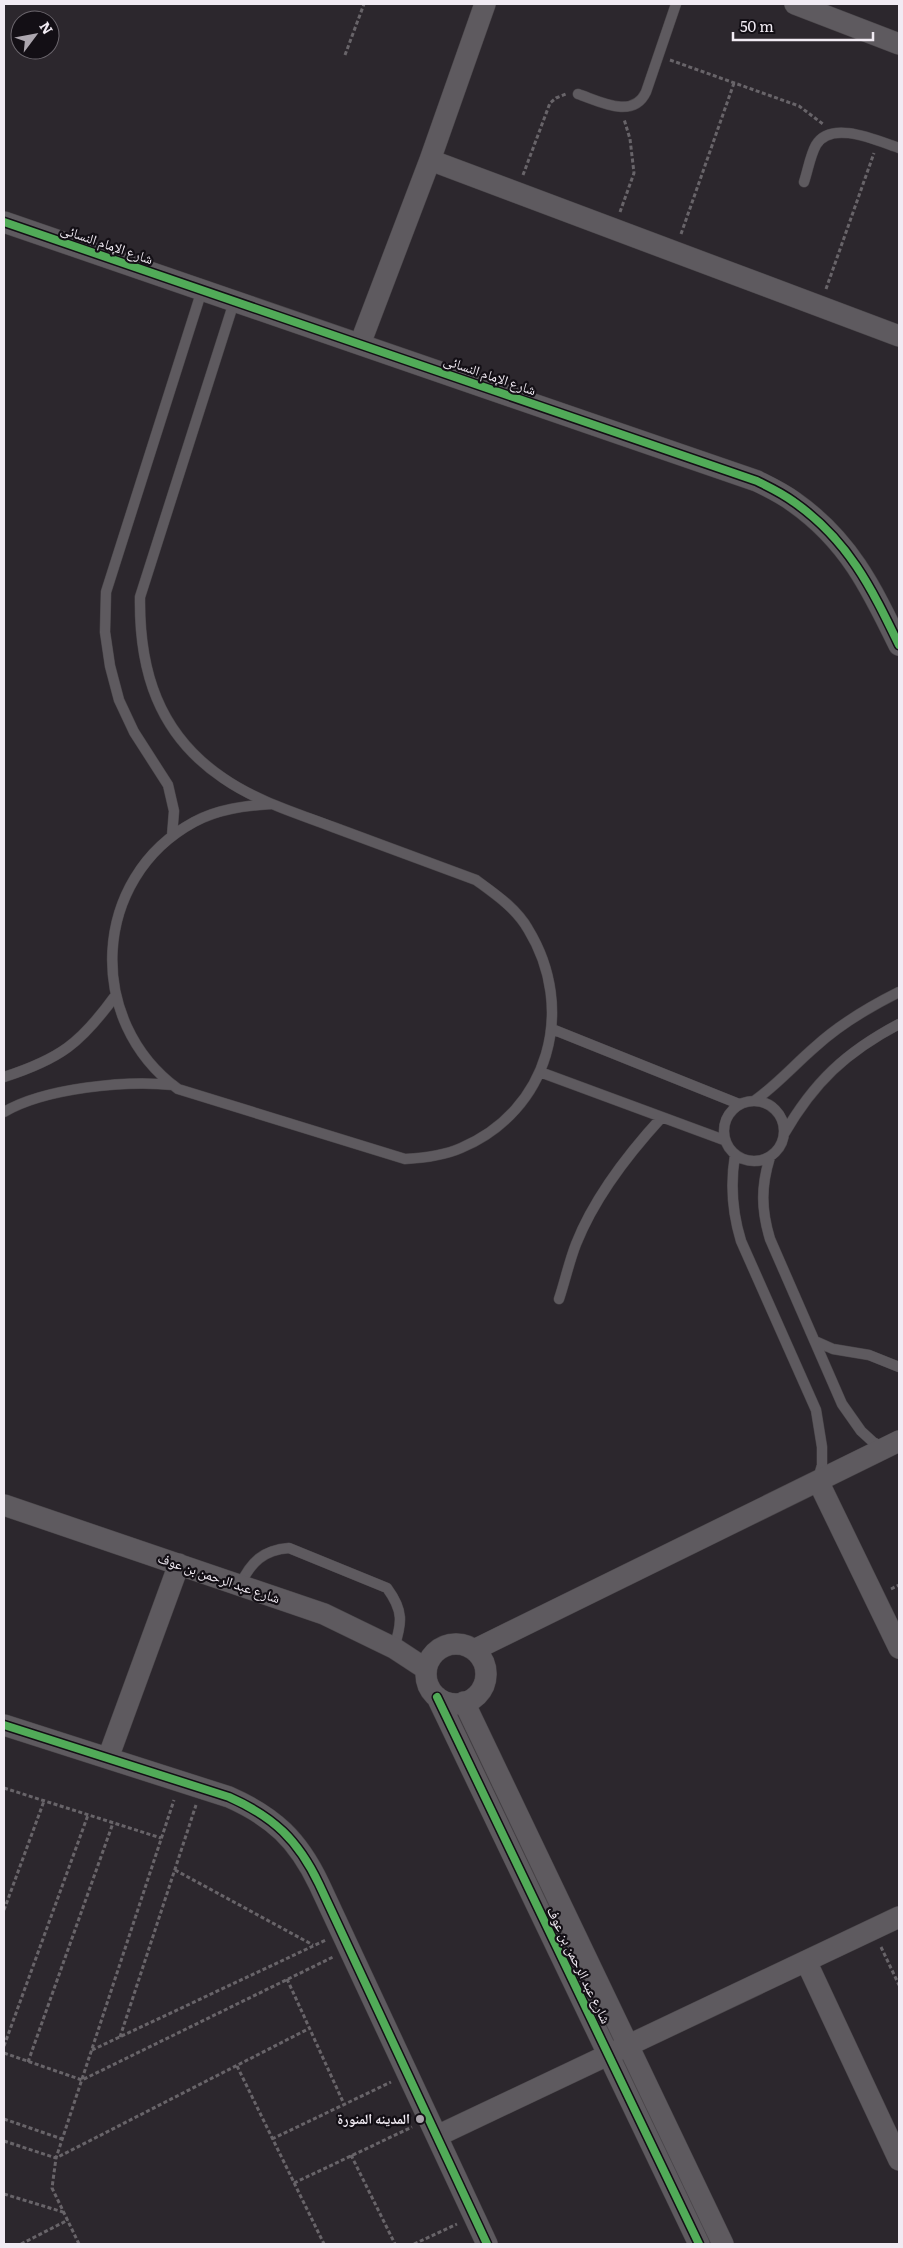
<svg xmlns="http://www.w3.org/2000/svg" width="903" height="2248" font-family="Literata,'Noto Naskh Arabic',serif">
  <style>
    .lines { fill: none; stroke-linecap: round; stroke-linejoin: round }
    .lane-casing { stroke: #494549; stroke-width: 11 }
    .street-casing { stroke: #494549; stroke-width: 22 }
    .path { stroke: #686469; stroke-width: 3; stroke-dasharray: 4 2.5; stroke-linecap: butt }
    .lane { stroke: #5e5a5f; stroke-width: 10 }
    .street { stroke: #5e5a5f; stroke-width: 21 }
    .cycleway-casing { stroke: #130f15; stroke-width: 11 }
    .cycleway { stroke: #51ab58; stroke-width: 8 }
    .poi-dot { fill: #aca6ae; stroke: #130f15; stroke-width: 2 }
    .labels { text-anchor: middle; stroke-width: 4.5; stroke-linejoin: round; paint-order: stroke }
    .street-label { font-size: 14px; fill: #f1ebf3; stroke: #130f15 }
    .poi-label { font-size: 14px; font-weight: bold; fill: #f1ebf3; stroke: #130f15; text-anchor: end }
  </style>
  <rect width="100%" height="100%" fill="#2c272d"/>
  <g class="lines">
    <g class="lane-casing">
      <path id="lane" d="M578,94C599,101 633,120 646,92L676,4
        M804,182C808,170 810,156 816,145C831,119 878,141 899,148
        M234,302L140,597C139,670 158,734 223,778C256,801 296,813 333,827C381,845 428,862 476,880C495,894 516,908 528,929C577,1009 549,1111 461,1148C443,1156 424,1158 405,1159L178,1089C85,1021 91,878 194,822C218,809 244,806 271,804
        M172,836L174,811L168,785L134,732L119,700L110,666L105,632L106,592L202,290
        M552,1029L739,1104
        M540,1072L724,1140
        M4,1077C60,1059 81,1043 115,996
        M724 1131a30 30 0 1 1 60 0a30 30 0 1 1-60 0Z
        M754,1101C777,1085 794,1065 815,1047C840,1024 869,1007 899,992
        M4,1112C45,1088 126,1080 173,1085
        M784,1134C814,1082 846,1052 899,1024
        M735,1155C730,1186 732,1212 741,1241L816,1410L822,1447V1465L818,1479
        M770,1157C761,1186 761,1209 770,1239L842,1404L861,1431L873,1442L884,1448
        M559,1299C565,1281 569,1262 576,1244C595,1196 628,1154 662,1117
        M815,1341L833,1349L869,1355L899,1367
        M240,1585C251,1562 263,1550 289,1548L387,1588C404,1611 402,1623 394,1648"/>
    </g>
    <g class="street-casing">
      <path id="street" d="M795,4L899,44
        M430,160L899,336
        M4,222L757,481C769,487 782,493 794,502C848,540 871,587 899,645
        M360,344L430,160L485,4
        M818,1481L899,1648
        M4,1505L324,1614L394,1648L426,1669
        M426 1674a30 30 0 1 1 60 0a30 30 0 1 1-60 0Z
        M474,1650L899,1441
        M437,1697L699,2244
        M464,1702L723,2244
        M4,1725L229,1797C274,1817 298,1840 319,1884L487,2244
        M108,1758L179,1564
        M806,1961L899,2160
        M437,2136L899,1917"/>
    </g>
    <path class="path" d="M345,55L364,4
      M670,60L799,106L823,124
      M523,175L550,103L556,98L566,94
      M620,212L634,173L630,139L624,119
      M681,234L734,83
      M826,289L874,153
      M891,1589L899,1585
      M4,1788L161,1838
      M175,1870L313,1945
      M4,1910L44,1801
      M881,1947L899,1985
      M287,1979L344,2104
      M120,2037L196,1805
      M4,2046L88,1815
      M92,2050L326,1940
      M4,2053L82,2080L333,1957
      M28,2062L113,1823
      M237,2066L324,2244
      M4,2119L62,2139
      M272,2139L391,2082
      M4,2141L56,2158L310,2028
      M351,2155L395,2244
      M294,2183L412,2127
      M4,2194L63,2212
      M21,2244L68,2220
      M79,2244L52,2188L56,2158L174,1800
      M414,2244L457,2224"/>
    <use href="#lane" class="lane"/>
    <use href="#street" class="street"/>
    <g class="cycleway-casing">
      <path id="cycleway" d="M4,222L757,481C769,487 782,493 794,502C848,540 871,587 899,645
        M437,1697L699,2244
        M4,1725L229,1797C274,1817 298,1840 319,1884L487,2244"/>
    </g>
    <use href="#cycleway" class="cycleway"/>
  </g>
  <circle class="poi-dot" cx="420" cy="2119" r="5"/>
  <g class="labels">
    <g class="street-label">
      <text transform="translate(107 244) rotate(19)" y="5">شارع الإمام النسائى</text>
      <text transform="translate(490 375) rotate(19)" y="5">شارع الإمام النسائى</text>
      <text transform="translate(219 1578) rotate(19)" y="5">شارع عبد الرحمن بن عوف</text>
      <text transform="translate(579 1965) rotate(64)" y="5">شارع عبد الرحمن بن عوف</text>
    </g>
    <g class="poi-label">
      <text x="410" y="2124">المدينه المنورة</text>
    </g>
  </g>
  <rect width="903" height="2248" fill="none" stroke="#f1ebf3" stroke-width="10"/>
  <g transform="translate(35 35) rotate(58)"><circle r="24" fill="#130f15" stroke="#6c676e"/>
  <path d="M0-4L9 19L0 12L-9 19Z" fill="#aca6ae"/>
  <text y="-8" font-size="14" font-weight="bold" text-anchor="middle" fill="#f1ebf3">N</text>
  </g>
  <path d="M733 32v8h140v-8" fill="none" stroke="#f1ebf3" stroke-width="2.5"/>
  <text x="740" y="32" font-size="15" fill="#f1ebf3" stroke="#130f15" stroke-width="4" paint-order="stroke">50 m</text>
</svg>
